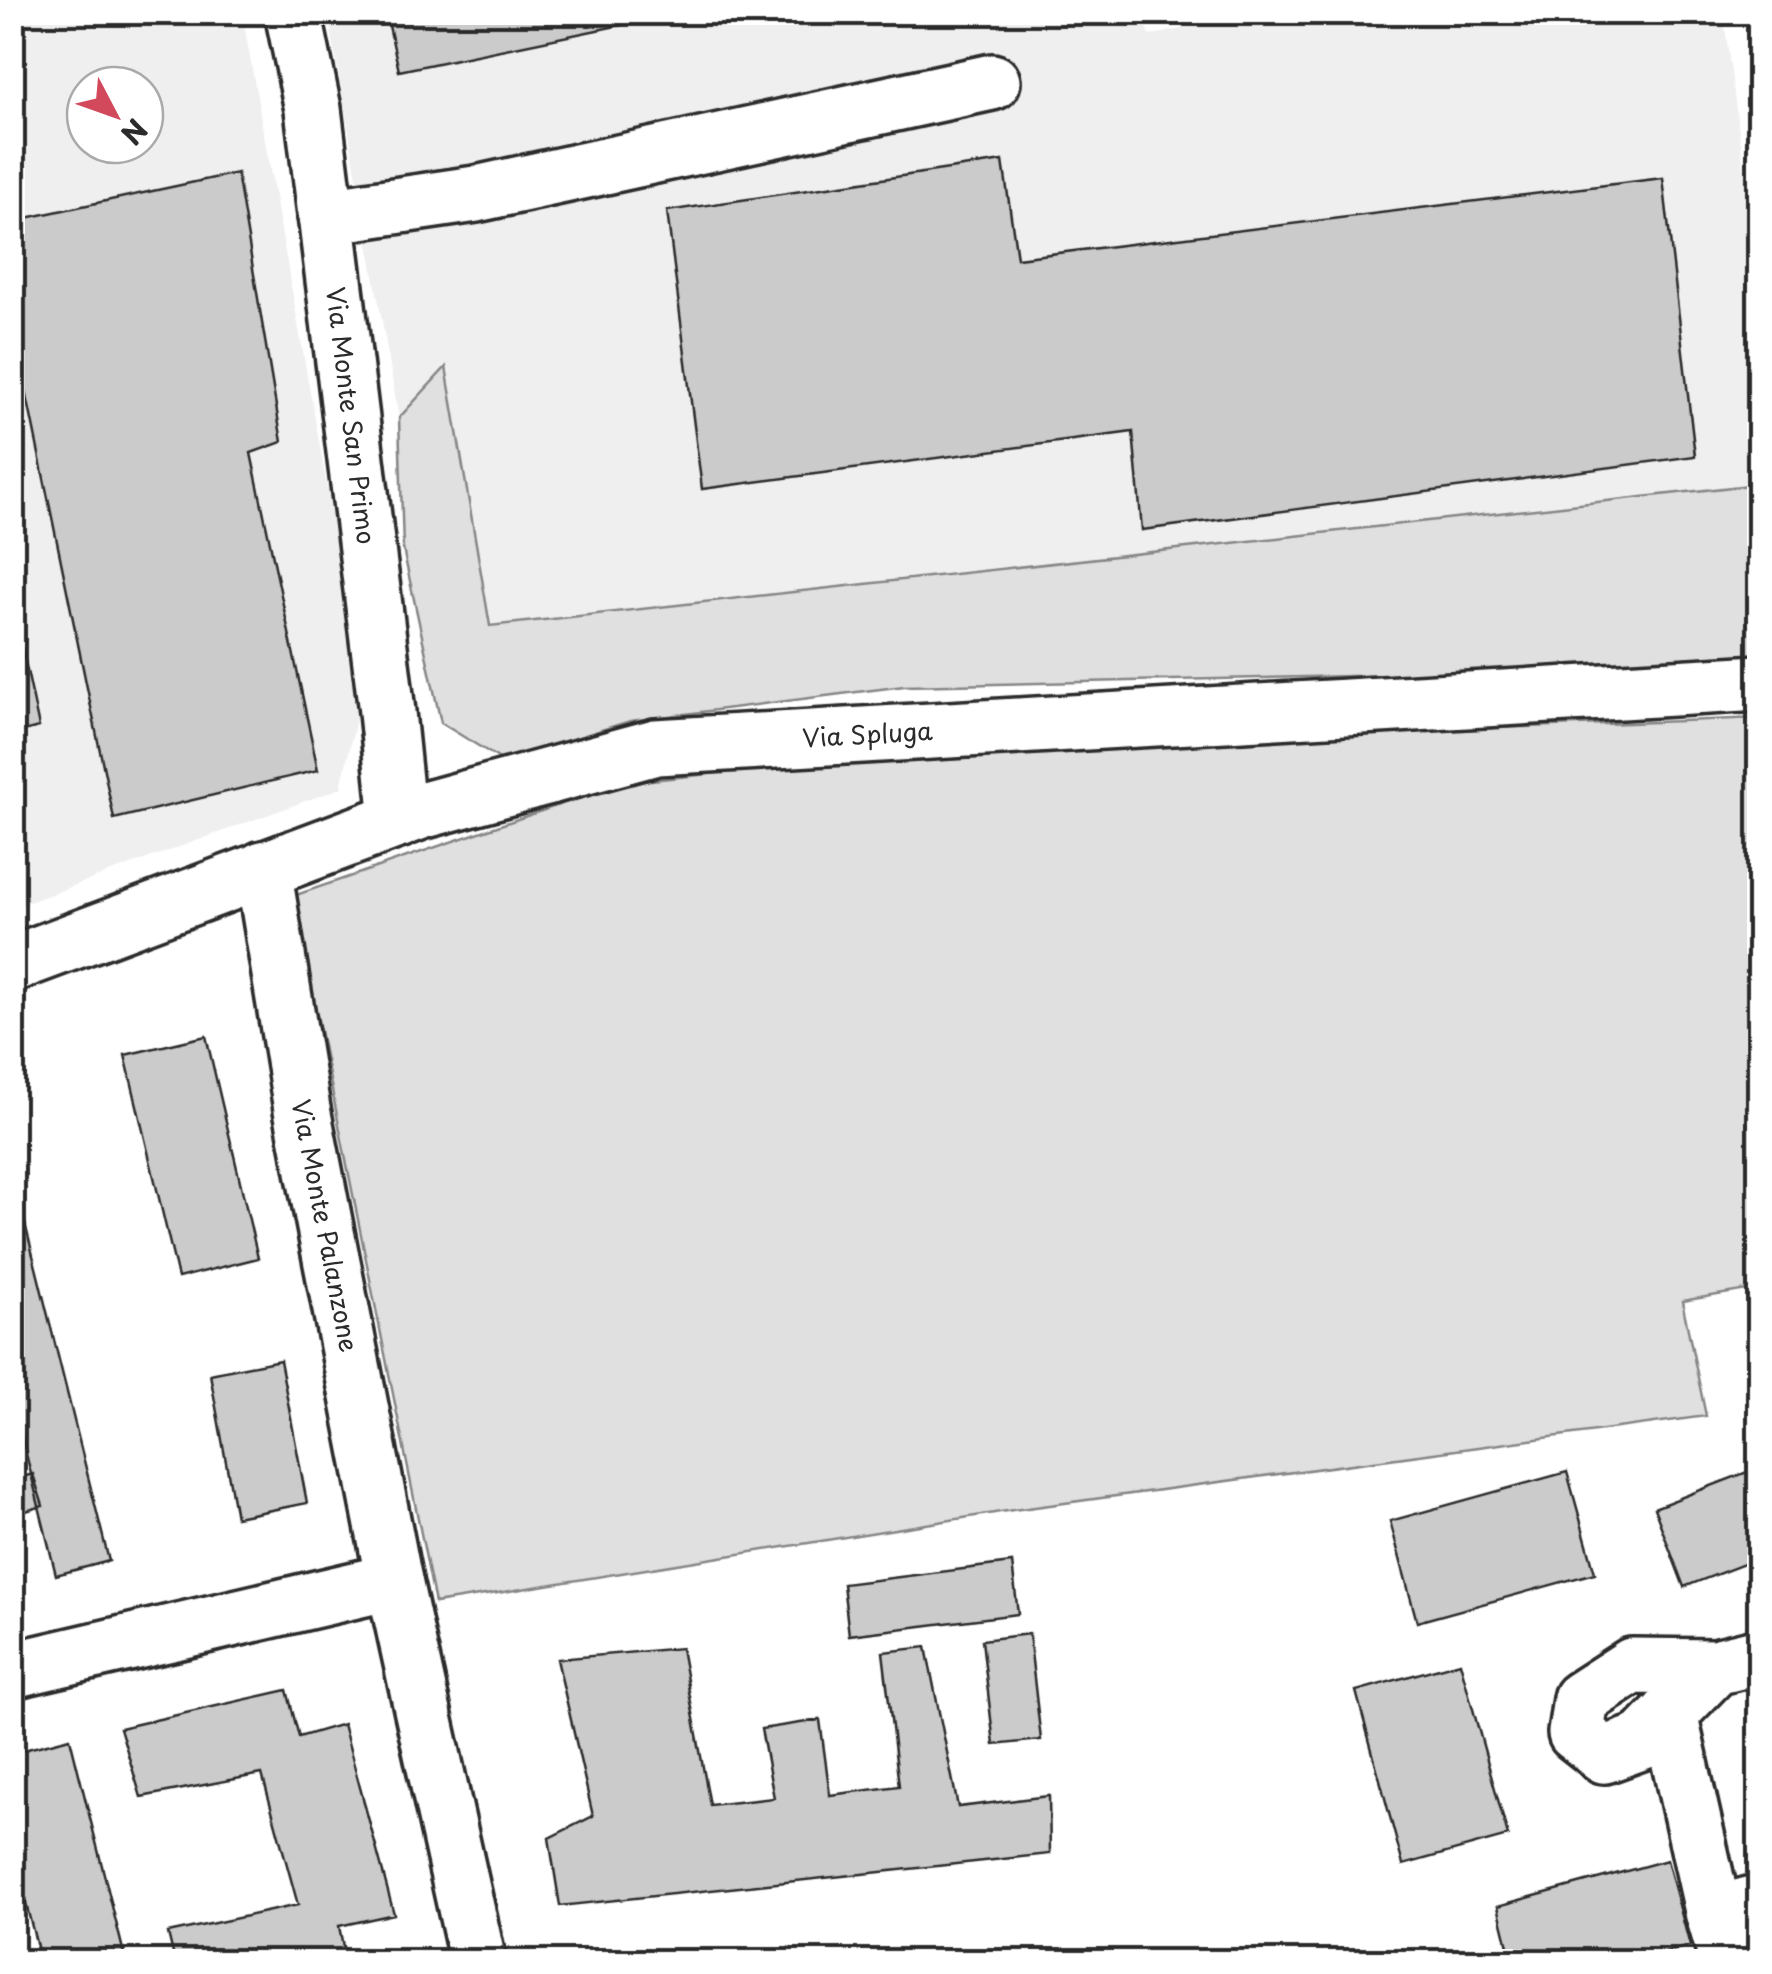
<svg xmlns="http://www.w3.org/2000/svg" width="1772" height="1974" font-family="'Playpen Sans',sans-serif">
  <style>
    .built { fill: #efefef; fill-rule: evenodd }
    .green { fill: #e0e0e0; stroke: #868686; stroke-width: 2.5 }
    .building { fill: #cbcbcb; stroke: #2b2b2b; stroke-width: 2.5 }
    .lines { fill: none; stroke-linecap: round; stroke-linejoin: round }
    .minor-casing { stroke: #2b2b2b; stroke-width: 62 }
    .minor { stroke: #fff; stroke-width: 55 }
    .labels { text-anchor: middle; stroke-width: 8; stroke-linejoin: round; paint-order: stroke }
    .street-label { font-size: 25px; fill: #2b2b2b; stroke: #fff }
  </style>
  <rect width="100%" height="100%" fill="#fff"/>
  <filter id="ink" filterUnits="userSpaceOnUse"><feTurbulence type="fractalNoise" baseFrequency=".01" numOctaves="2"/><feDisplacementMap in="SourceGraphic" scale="20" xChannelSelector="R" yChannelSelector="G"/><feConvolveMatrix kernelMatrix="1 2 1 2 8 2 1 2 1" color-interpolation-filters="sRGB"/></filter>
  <g filter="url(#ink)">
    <path class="built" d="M1143,12L1150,36L1252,12L1723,13L1759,278V484L489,626L446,368L399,418L328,13Z
      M13,13H242L363,686L341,788L13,908ZM85,85H145V145H85Z"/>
    <path class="green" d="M446,367L490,626L1759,484V667L904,686L630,721L503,761L441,723L403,549L399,418Z
      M1759,718V1288L1682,1301L1706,1416L1013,1510L435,1603L293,896L623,783L946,749Z"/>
    <path class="building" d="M386,12H684L399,71Z
      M1003,161L1017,258L1663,178L1695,456L1142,530L1133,432L702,489L667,211Z
      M237,173L282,442L251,453L318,770L114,819L12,323V221Z
      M12,600L39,727L12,734Z
      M206,1036L258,1258L178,1278L125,1055Z
      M12,1171L109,1561L56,1575L12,1397Z
      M280,1360L307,1503L236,1517L210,1374Z
      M1760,1467V1558L1684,1587L1654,1508Z
      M1567,1472L1595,1573L1417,1622L1390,1521Z
      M33,1474L43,1506L12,1515V1480Z
      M1012,1563L1018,1614L849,1635L843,1584Z
      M1029,1634L1041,1740L994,1745L982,1640Z
      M926,1647L958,1807L1049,1796L1050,1854L560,1906L549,1838L593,1816L557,1659L681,1648L710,1805L774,1798L761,1729L820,1720L830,1795L899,1786L883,1652Z
      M1460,1662L1508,1836L1403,1865L1356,1691Z
      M287,1690L299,1737L343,1724L394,1914L339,1926L346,1962H175L168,1933L298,1905L262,1774L141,1797L120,1728Z
      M70,1738L126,1962H41L12,1849V1753Z
      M1667,1860L1690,1946L1634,1962H1512L1498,1906Z"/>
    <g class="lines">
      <g class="minor-casing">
        <g id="minor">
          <path id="s1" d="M293,12L313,109L387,712L398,820"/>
          <path d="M326,216L476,194L992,82"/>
          <path id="s2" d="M263,869L302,1109L394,1581L478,1962"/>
          <path id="s3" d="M12,964L421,811L656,747L1760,683"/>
          <path d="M1715,1667L1643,1741L1604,1755L1576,1733L1581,1699L1632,1666L1715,1667L1760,1656"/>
          <path d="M12,1670L394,1581"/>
          <path d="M1669,1714L1714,1915L1728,1962"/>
          <path d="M1714,1915L1760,1902"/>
        </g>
      </g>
      <use href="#minor" class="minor"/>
    </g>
  </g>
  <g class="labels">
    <g class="street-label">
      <text dy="9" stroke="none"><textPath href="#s1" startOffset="408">Via Monte San Primo</textPath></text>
      <text dy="9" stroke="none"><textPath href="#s3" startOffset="892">Via Spluga</textPath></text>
      <text dy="9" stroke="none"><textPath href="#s2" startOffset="362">Via Monte Palanzone</textPath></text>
    </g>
  </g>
  <rect width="1772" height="1974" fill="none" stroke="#fff" stroke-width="50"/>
  <rect x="25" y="25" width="1722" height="1924" fill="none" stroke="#2b2b2b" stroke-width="4" filter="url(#ink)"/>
  <g transform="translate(115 115) rotate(131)"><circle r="48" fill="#ffffff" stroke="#aaaaaa" stroke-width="2.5"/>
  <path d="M0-8L18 38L0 25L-18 38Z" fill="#d1495b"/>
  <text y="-15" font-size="28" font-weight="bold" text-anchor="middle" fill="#2b2b2b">N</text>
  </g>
</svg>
